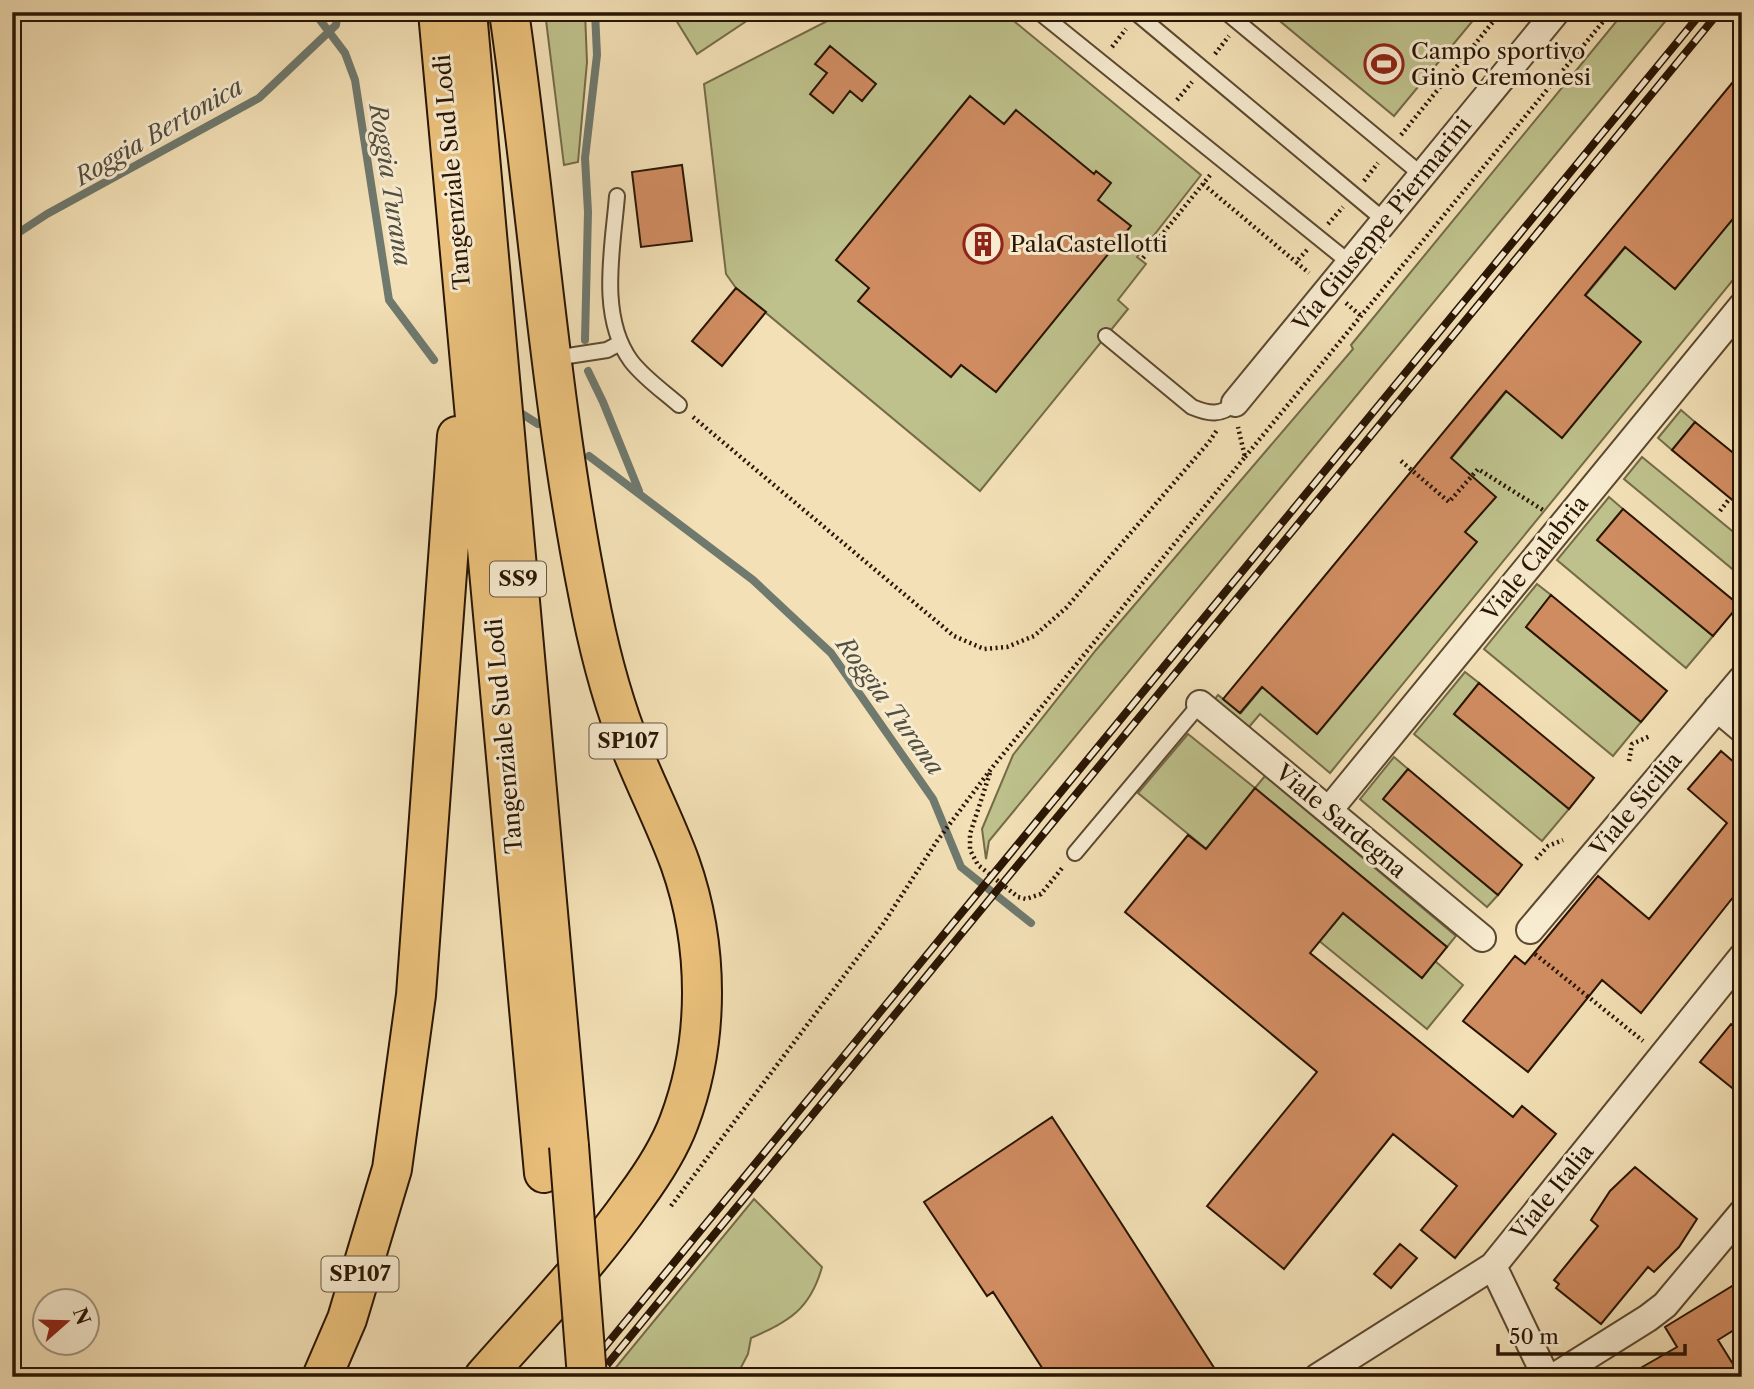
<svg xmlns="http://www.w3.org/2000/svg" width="1754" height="1389" font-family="'Libre Caslon Text',serif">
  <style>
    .green { fill: #bec18c; stroke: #746b48; stroke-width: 2 }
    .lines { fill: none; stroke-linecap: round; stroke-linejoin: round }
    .stream { stroke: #6f796e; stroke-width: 8 }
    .building { fill: #d08c61; stroke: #291503; stroke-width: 2 }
    .lane-casing { stroke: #5c4830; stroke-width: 18 }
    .street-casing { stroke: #5c4830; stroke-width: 30 }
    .highway-casing { stroke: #291503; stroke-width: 42 }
    .path { stroke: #291503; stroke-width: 4.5; stroke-dasharray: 2 3.5; stroke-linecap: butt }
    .lane { stroke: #f7ebd0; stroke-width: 14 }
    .street { stroke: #f7ebd0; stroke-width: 26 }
    .highway { stroke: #eac07b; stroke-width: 38 }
    .rail-casing { stroke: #291503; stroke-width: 8 }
    .rail { stroke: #f7ebd0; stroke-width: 5; stroke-dasharray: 16; stroke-linecap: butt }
    .highway-bridge-casing { stroke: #291503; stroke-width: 42; stroke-linecap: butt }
    .highway-bridge { stroke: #eac07b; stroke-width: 38 }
    .labels { text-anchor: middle; stroke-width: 6; stroke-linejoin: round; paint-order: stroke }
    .shield { fill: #f7ebd0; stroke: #675540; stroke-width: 2 }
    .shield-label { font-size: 21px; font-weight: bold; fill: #291503 }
    .poi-label { font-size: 23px; fill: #291503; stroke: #f7ebd0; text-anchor: start }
    .street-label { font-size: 23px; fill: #291503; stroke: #f7ebd0 }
    .water-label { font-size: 24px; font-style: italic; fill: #524f42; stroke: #f7ebd0 }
  </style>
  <rect width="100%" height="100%" fill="#f3e0b6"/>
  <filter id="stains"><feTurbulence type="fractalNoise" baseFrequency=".00286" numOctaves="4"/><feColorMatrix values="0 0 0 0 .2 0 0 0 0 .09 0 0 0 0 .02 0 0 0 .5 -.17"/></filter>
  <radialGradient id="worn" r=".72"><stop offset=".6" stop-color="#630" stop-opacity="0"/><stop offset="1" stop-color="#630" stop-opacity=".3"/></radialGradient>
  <path class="green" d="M545,12H585L587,62L578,162L564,165Z
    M671,12H760L697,54Z
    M840,12H1003L1201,175L1137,257L1146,264L1118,300L1128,309L980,491L736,288L726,274L704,84L839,15Z
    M1269,12H1480L1394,116Z
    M1624,12H1673L989,841L986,859L982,829L1013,755L1096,650L1353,349L1351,345Z
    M1742,106V269L1330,773L1260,714L1249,727L1215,699L1218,695L1241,713Z
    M1681,410L1695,422L1672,450L1658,438Z
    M1642,457L1742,539V577L1624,479Z
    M1609,497L1623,509L1598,539L1713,636L1686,668L1557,560Z
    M1537,584L1551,595L1526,627L1641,722L1613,756L1484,649Z
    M1465,672L1479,683L1454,714L1569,809L1542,841L1414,734Z
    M1188,734L1255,788L1265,776L1456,936L1447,947L1255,789L1230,820L1422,978L1435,961L1463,985L1427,1029L1138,793Z
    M1394,757L1408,769L1384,798L1498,895L1487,907L1360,799Z
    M754,1199L822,1267C810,1310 789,1321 751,1338L748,1354L736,1377H608Z"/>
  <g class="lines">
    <path class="stream" d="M314,12L345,53L355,80L389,300L434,360
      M12,237L47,214L259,98L336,25L338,12
      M585,340L588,212L585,158L597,55L595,12
      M588,371L603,402L639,491
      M519,412L538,424
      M589,456L753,580L831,653L933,799L961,867L1031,923"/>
  </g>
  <path class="building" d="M830,46L876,84L862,101L850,91L833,113L810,94L827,73L815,64Z
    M1742,71V208L1675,289L1625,247L1585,295L1641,342L1562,438L1506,391L1451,458L1496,497L1465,532L1477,542L1317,734L1262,687L1240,713L1223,699Z
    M970,96L1004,124L1016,110L1094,174L1096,171L1111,183L1098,200L1131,226L996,392L961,365L951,377L858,301L869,288L836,260Z
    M682,165L692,241L641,247L632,172Z
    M736,288L766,312L722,366L692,341Z
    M1695,422L1742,460V508L1672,450Z
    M1623,509L1739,605L1713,636L1597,540Z
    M1551,595L1667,691L1641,722L1526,627Z
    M1479,683L1594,778L1569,809L1454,714Z
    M1721,751L1742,769V886L1641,1013L1602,980L1528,1072L1463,1021L1515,956L1525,964L1598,876L1649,919L1727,823L1688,789Z
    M1408,769L1522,865L1498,895L1383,799Z
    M1255,788L1447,947L1422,978L1343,913L1310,953L1513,1117L1522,1106L1556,1134L1455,1258L1421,1230L1457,1186L1393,1134L1284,1269L1207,1206L1317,1072L1125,912L1188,835L1206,849Z
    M1731,1024L1742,1032V1096L1700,1062Z
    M1052,1117L1114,1212L1220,1377H1048L993,1292L987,1296L924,1202Z
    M1635,1167L1697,1219L1679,1247L1654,1272L1648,1267L1601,1324L1556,1288L1559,1284L1554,1280L1598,1226L1591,1220L1610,1191Z
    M1400,1244L1417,1258L1391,1288L1374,1274Z
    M1742,1280V1325L1718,1340L1741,1377H1625L1677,1347L1665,1327Z"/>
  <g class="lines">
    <g class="lane-casing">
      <path id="lane" d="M1039,12L1350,263
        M1135,12L1384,220
        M1226,12L1422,175
        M617,196C613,247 598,316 631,361C644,378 663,391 679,405
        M1106,336L1192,407C1209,414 1221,416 1235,403
        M555,358L607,350L620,343
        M1075,853L1200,704"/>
    </g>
    <g class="street-casing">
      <path id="street" d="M1235,403L1556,12
        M1200,704L1482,938
        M1717,708L1742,729
        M1329,810L1742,306
        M1530,930L1742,679
        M1493,1266L1546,1377
        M1318,1377L1493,1266L1742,957
        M1554,1377L1648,1318L1665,1305L1742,1213"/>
    </g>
    <g class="highway-casing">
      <path id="highway" d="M438,12L544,1173
        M467,12L569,1146
        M322,1377L347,1319L392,1169L416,995L457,436
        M484,1377C536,1318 590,1262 635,1198C652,1175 669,1149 679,1122C710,1040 709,945 680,863C664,819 642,778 626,735C609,689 597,641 588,593C550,402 537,205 509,12"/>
    </g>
    <path class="path" d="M1112,47L1126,29
      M1215,54L1229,36
      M1177,100L1192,82
      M1401,135L1501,12
      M1364,181L1378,163
      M1203,184L1296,262
      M1328,224L1343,207
      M1307,250L1296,262L1309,273
      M1143,258L1211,174
      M1346,303L1361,316
      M693,417L954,636L984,649L1007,647L1034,636L1066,608L1209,442L1217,430
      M1245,457L1611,12
      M1401,461L1449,502L1478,469L1543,510
      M1720,511L1730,498
      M1629,761L1632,744L1650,736
      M990,773L970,834V850L978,865L1018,897L1026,899L1041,894L1063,867
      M1536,859L1548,846L1563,840
      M1535,954L1643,1041
      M671,1206L883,924L937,841L991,769L1245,457L1238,427"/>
    <use href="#lane" class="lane"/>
    <use href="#street" class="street"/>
    <use href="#highway" class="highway"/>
    <g class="rail-casing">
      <path id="rail" d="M580,1377L1702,12
        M597,1377L1719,12"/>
    </g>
    <use href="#rail" class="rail"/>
    <g class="highway-bridge-casing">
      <path id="highway-bridge" d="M569,1146L587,1377"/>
    </g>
    <use href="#highway-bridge" class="highway-bridge"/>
  </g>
  <defs>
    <g id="stadium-ring" transform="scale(2.0125)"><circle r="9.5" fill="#f7ebd0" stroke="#8f2418" stroke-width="1.5"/><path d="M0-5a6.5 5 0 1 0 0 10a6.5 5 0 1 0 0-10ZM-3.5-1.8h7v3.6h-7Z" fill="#8f2418"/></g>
    <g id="building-ring" transform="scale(2.0125)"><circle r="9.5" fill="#f7ebd0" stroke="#8f2418" stroke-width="1.5"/><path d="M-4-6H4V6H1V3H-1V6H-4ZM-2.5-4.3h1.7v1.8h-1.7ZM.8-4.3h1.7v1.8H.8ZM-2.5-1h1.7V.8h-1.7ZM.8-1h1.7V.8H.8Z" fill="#8f2418"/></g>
  </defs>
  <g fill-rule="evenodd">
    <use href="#stadium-ring" x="1384" y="64"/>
    <use href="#building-ring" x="983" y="244"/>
  </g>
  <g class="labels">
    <g class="shield">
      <rect x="490" y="561.5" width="56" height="35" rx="5"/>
      <rect x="589.5" y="723.5" width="77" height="35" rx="5"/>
      <rect x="321.5" y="1256.5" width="77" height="35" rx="5"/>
    </g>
    <g class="shield-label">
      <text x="518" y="586">SS9</text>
      <text x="628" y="748">SP107</text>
      <text x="360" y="1281">SP107</text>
    </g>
    <g class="poi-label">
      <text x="1411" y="59">Campo sportivo<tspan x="1411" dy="26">Gino Cremonesi</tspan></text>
      <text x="1010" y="252">PalaCastellotti</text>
    </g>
    <g class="street-label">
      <text transform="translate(452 172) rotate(-95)" y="8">Tangenziale Sud Lodi</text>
      <text transform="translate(1382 224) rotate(-51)" y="8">Via Giuseppe Piermarini</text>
      <text transform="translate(1535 558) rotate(-51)" y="8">Viale Calabria</text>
      <text transform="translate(504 736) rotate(-95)" y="8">Tangenziale Sud Lodi</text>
      <text transform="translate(1636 804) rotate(-50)" y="8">Viale Sicilia</text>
      <text transform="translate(1341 821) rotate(40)" y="8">Viale Sardegna</text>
      <text transform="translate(1552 1192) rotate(-51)" y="8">Viale Italia</text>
    </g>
    <g class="water-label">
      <text transform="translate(159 132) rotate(-30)" y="8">Roggia Bertonica</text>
      <text transform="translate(390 185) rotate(81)" y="8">Roggia Turana</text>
      <text transform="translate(890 706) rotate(54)" y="8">Roggia Turana</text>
    </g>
  </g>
  <rect width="1754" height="1389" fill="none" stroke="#f3e0b6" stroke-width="42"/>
  <rect x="14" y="14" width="1726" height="1361" fill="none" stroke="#291503" stroke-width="3.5"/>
  <rect x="21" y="21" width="1712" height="1347" fill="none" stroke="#291503" stroke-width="2"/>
  <g transform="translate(66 1322) rotate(70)"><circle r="33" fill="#f7ebd0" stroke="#a5957e" stroke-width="2"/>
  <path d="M0-5L12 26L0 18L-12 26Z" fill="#8f2418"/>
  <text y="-10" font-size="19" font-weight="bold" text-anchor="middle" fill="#291503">N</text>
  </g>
  <path d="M1498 1344v10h187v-10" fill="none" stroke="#291503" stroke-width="3.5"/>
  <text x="1509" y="1344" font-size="21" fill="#291503" stroke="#f7ebd0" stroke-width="5" paint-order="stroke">50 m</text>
  <rect width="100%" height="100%" filter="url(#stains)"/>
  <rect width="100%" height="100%" fill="url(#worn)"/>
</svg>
